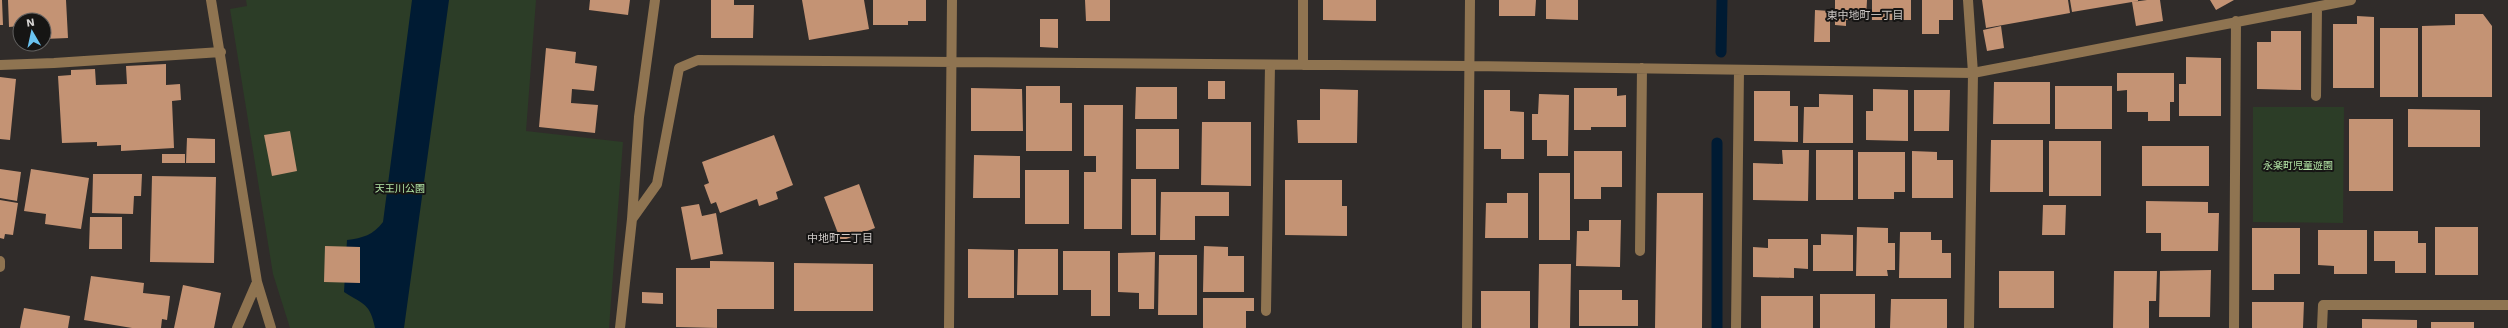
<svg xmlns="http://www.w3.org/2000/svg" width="2508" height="328" font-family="'Work Sans','Noto Sans JP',sans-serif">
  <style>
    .green { fill: #2c3d27 }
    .water { fill: #001b33 }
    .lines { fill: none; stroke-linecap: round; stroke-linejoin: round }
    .stream { stroke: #001b33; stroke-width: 11 }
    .building { fill: #c49374 }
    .minor { stroke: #8f7451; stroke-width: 10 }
    .labels { text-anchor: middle; stroke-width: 4; stroke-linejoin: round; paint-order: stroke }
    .park-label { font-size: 10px; fill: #b6e9a8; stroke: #161514 }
    .neighbourhood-label { font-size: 11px; fill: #cec9c6; stroke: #161514 }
  </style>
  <rect width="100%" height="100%" fill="#302c2a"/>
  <path class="green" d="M246,0H536L526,131L623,142L609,328H290L273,274L230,9L247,6Z
    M2253,107H2344L2343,223L2253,222Z"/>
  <path class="water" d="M412,0H449L404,328H375C370,303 364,305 344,292L347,240C363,238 373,235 383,222Z"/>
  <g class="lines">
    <path class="stream" d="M1721,52L1722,0
      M1717,328V143"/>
  </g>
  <path class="building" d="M0,0H2L3,25H0Z
    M8,0H66L68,38L44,39V20H20V26L9,27Z
    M590,0H630L628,15L589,10Z
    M711,0H734V5H754L753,38H711Z
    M802,0H864L869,29L809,40Z
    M873,0H926V21H908V25H873Z
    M1085,0H1110V21H1086Z
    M1323,0H1376V21L1323,20Z
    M1499,0H1536L1535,16H1499Z
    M1546,0H1578V20L1546,19Z
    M1835,0H1867L1866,19L1846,20V26L1835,25Z
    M1872,0H1911V20H1872Z
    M1922,0H1953V20H1939V34H1922Z
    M1982,0H2068L2070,13L1986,28Z
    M2070,0H2138V1L2072,12Z
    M2147,0H2160L2163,21L2136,26L2132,2Z
    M2210,0H2234L2216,10Z
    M1815,10L1830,11V42H1814Z
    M2455,14H2483L2492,26V97H2422V26L2455,25Z
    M2357,16L2374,17V88H2333V24H2357Z
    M1040,19H1058V48L1040,47Z
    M2001,26L2004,48L1987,51L1983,30Z
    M2380,28H2418V97H2380Z
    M2271,31H2301V90L2257,89V42H2271Z
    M546,48L576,52L575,63L597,66L594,91L572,89L571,103L598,105L595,133L539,127Z
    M2186,57L2221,58V116H2179V84H2186Z
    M166,64V85L180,84L181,100L172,101L174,148L121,151V145L97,146V142L62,143L58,76L71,75V70L95,69L96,85L127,84L126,66Z
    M2117,73H2174V102H2170V121H2148V112H2127V90L2117,91Z
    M0,77L16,79L10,140L0,139Z
    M1208,81H1225V99H1208Z
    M1994,82H2050V124H1993Z
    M1026,86H1060V103H1072V151H1026Z
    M2055,86H2112V129H2055Z
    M1136,87H1177V119H1135Z
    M971,88L1022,89L1023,131H971Z
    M1574,88H1617V96L1626,95V127H1591V130H1574Z
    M1320,89L1358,90L1357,143H1298L1297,120H1320Z
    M1873,89L1908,90V141L1866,140V111H1873Z
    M1484,90H1510V111L1524,112V159H1501V149H1484Z
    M1914,90H1950L1949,131H1914Z
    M1754,91H1790V106H1798V142L1754,141Z
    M1539,94L1569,95L1568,156H1547V140H1532V114H1538Z
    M1819,94L1853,95V143H1803L1804,107H1819Z
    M1084,105H1123L1122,229H1084V172H1096V156H1084Z
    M2408,109L2480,110V147H2408Z
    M2349,119H2393V191H2349Z
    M1202,122H1251V186L1201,185Z
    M1136,129H1179V169H1136Z
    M290,131L297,171L272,176L264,135Z
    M774,135L793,185L776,192L778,199L759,206L757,199L720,213L716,202L711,204L704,185L709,183L702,162Z
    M187,138L215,139V163H186Z
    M1991,140H2043V192H1990Z
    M2049,141H2101V196H2049Z
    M2142,146H2209V186H2142Z
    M1782,150H1809L1808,201L1753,200V163L1783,164Z
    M1816,150H1853V200H1816Z
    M1574,151H1622V187H1601V199H1574Z
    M1912,151L1937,152V160H1953V198H1912Z
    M1858,152H1905V192H1894V199H1858Z
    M162,154H185V163H162Z
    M974,155L1020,156V198H973Z
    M0,169L21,172L17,201L0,198Z
    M31,169L89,178L81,229L45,224L46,214L24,211Z
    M1025,170H1069V224H1025Z
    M1539,173H1570V240H1539Z
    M93,174H142L141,196H134L133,214L92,213Z
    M152,176L216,177L214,263L150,262Z
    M1131,179H1156V235H1131Z
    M1285,180H1342V206H1347V236L1285,235Z
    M859,184L875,228L841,241L824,197Z
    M1161,192H1229V216H1195V240H1160Z
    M1507,193H1528V238H1485L1486,203H1507Z
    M1657,193H1703L1702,328H1655Z
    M0,200L18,203L13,235L5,234L4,239L0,238Z
    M2146,201L2208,202V213H2219L2218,251H2161V233H2146Z
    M699,204L702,216L716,213L723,254L691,260L681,207Z
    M2043,205H2066L2065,235H2042Z
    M90,217H122V249H89Z
    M1589,220H1621L1620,267L1576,266L1577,231H1589Z
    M1857,227L1888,228V243H1895V270H1887L1888,276H1856Z
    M2435,227H2478V275H2435Z
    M2252,228H2300V274H2274V290H2252Z
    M2318,230H2367V274H2334V266L2318,265Z
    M2374,231H2418V243H2426V273H2395V261H2374Z
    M1900,232H1931V240H1942V253H1951V278H1899Z
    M1821,234L1853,235V271H1813V245H1821Z
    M1768,239H1808V269L1794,268V278L1753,277V247L1768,248Z
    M325,246L360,247V283L324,282Z
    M1204,246L1228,247V256H1244V292H1203Z
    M968,249L1014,250V298H968Z
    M1018,249H1058V295H1017Z
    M1063,251H1110V316H1091V290H1063Z
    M1155,252L1154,309H1139V293L1118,292V253Z
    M1159,255H1197V315H1158Z
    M710,261L774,262V309H717V328L676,327V268H710Z
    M794,263L873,264V311H794Z
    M1539,264H1571L1570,328H1538Z
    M2211,270L2210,317H2159L2160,271Z
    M1999,271H2054V308H1999Z
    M2114,271H2157L2156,301H2149V328H2113Z
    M91,276L144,283L143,293L170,296L167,320L162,319L161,328H132L84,320Z
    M183,285L221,293L214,328H174Z
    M1579,290H1622V300H1638V326H1579Z
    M1481,291H1530V328H1481Z
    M642,292L663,293V304L642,303Z
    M1820,294H1875V328H1820Z
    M1761,296H1813V328H1761Z
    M1203,298H1254V311H1246V328H1203Z
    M1891,299H1947V328H1890Z
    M2252,302H2304L2303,328H2252Z
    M24,308L70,316L68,328H20Z
    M2362,319L2417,320V328H2362Z
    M2431,322H2474V328H2431Z"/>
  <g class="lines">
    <path class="minor" d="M211,0L257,282L271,328
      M1968,0L1973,73L1969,328
      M0,65L54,63L221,52
      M1303,65V0
      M2316,96L2317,7
      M632,219L657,184L679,68L698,60L1469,66L1973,73L2351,0
      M1640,251L1642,68
      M0,261V267
      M1266,311L1270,65
      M237,328L257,282
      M620,328L632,219L639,117L655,0
      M949,328L952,0
      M1467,328L1470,0
      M1736,328L1739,70
      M2234,328L2236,21
      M2322,328L2323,305H2508"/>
  </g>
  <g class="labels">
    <g class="park-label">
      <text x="2298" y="169">永楽町児童遊園</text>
      <text x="400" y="192">天王川公園</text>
    </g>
    <g class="neighbourhood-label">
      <text x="1865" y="19">東中地町一丁目</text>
      <text x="840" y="242">中地町二丁目</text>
    </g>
  </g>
  <g transform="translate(32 32) rotate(351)"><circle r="19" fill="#161514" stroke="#626160"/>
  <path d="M0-3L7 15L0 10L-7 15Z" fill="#6ac3f1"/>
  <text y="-6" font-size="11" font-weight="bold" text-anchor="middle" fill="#d5d3d2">N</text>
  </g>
</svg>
